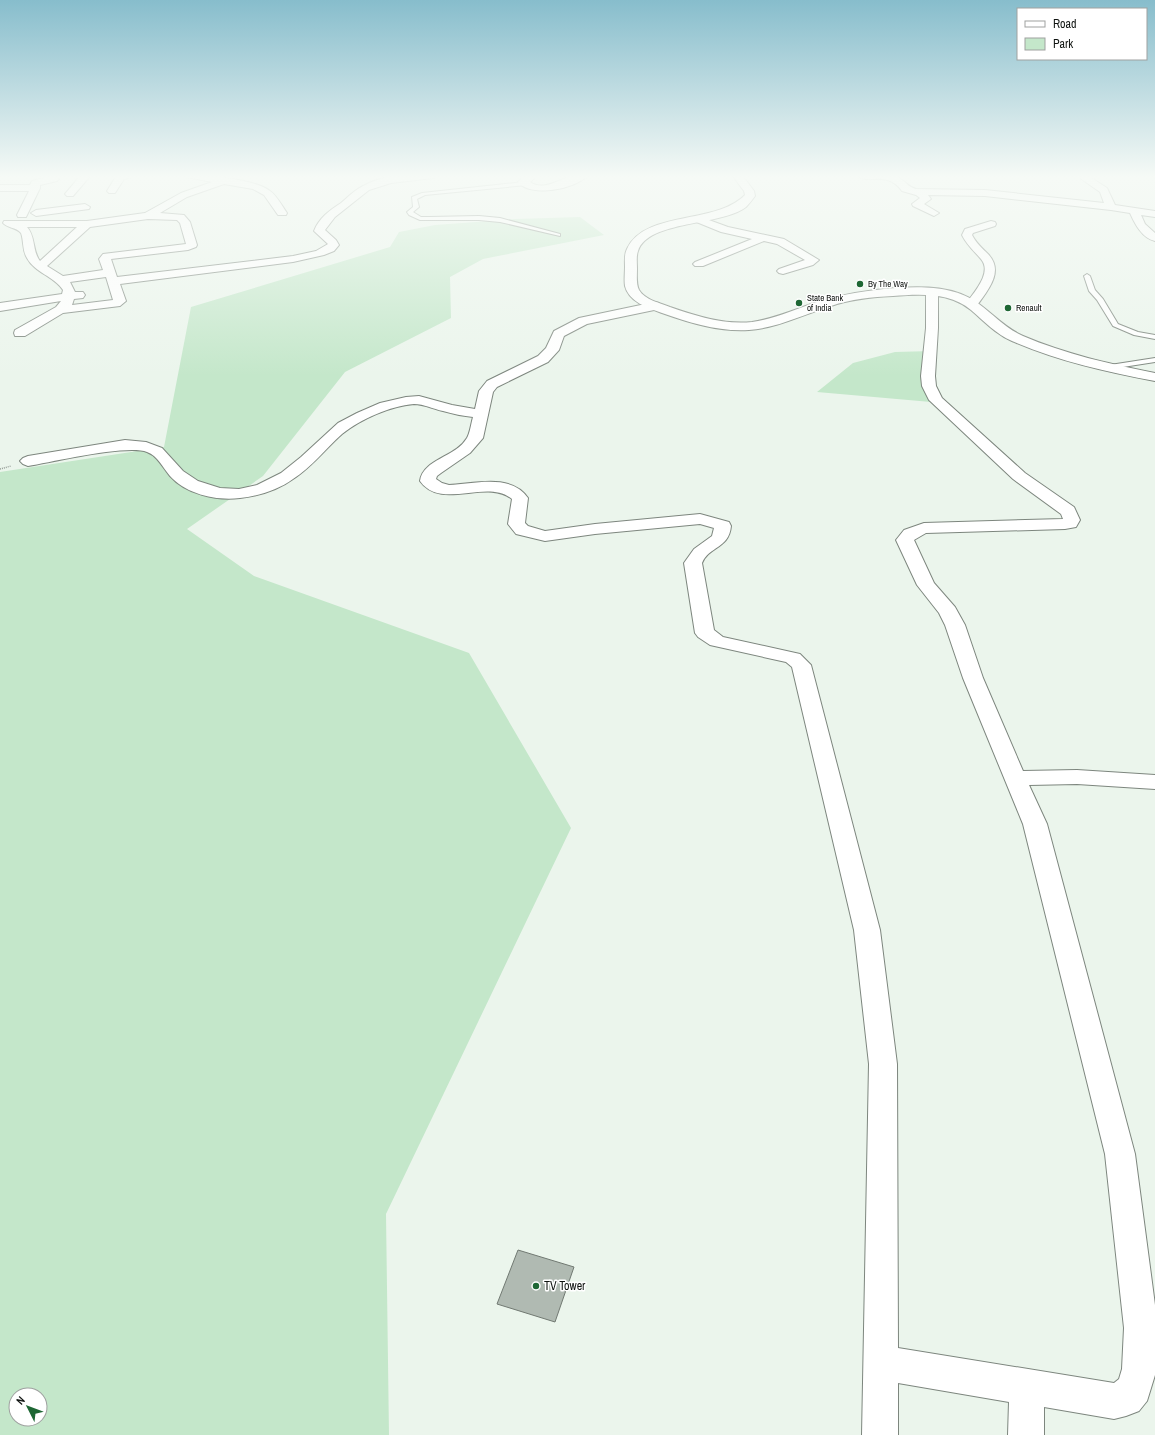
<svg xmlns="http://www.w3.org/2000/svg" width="1155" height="1435" font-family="'Archivo Narrow',sans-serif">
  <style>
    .green { fill: #c4e7ca; fill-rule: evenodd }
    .building { fill: #b0bab2; stroke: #717972 }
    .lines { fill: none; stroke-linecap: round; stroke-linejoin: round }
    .lane-casing { stroke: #7d867e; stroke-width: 2 }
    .street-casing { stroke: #7d867e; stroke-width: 2 }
    .highway-casing { stroke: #7d867e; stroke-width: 2 }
    .path { stroke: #989f99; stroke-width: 1.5; stroke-dasharray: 1 1; stroke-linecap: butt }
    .lane { fill: #fff; fill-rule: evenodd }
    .street { fill: #fff; fill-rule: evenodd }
    .highway { fill: #fff; fill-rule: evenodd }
    .poi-dot { fill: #1e6734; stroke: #fff; stroke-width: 1.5 }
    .labels { text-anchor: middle; stroke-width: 3; stroke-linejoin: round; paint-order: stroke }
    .far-poi-label { font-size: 9px; fill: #101411; stroke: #fff; text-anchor: start }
    .near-poi-label { font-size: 12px; fill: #101411; stroke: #fff; text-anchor: start }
  </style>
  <rect width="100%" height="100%" fill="#ebf5ec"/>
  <path class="green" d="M580,217L604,235L483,259L450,277L451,318L345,372L263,476L187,529L254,576L469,653L571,828L386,1214L389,1435H0V472L164,447L191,307L390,247L399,232L435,225L515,219ZM16,1395H40V1419H16Z
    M932,351L931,402L817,392L853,363L895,352Z"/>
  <path class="building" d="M518,1250L574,1267L555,1322L497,1304Z"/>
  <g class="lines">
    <g class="lane-casing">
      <path id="lane" d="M525,182L528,184L527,185L425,195L417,199L419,207L413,212L421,217H429L479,216L500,218L560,234V236L500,222L479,220H420L409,215L407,212L413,207L412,197L422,193Z
        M1087,274L1090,276L1095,290L1103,299L1118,324L1138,332L1155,335V339L1134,335L1113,326L1097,300L1089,291L1084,276Z
        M1155,358V362L1110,369L1106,367L1110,365Z"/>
    </g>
    <g class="street-casing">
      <path id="street" d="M46,175H56L59,179L57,181L40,185V188L27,215L26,217H18L17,215L29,191H0V185H30L32,181L48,177Z
        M81,175H91L73,196H67L65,194Z
        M117,175H134L132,177L124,179L115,193H109L107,191Z
        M185,175C205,175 255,179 270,191C277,196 282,206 287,213L286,215H278L264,195L253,189L224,184L187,197L160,213L184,215L190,222L197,245L196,247L188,250L111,259L117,277L293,256L316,251L328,244L314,231C319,218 330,210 341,203C348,197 355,190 363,186C386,173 412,175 438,175L433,178L391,183L369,190L335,217L325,230L336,240L339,245L334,251L324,255L293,262L120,284L126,301L120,306L63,313L25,336H15L14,333L15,330L56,307L61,301L0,311V303L62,294L63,290C54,276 35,273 27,258C22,250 24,241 21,233C16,227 7,228 3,223L4,221H87L145,213L181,193L212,182L187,177ZM148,219L177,220L180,223L186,244L103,254L99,259L103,270L63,276L47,266L90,227ZM27,227H77L40,261C32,251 36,237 27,227ZM106,277L113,300L72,305L74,299L83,298L85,295L83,292H75L70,282Z
        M856,175H900L898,177C905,181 908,187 916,189L985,190L1104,203L1100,192L1080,178L1081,175H1091L1090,177L1107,188L1115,205L1155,211V217L1141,215L1145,224L1155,233V241C1142,238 1135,224 1130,213L1111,210L985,196L928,195L931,199L924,204L939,213L934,216L913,206L912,204L920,198L916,195L902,191C886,169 867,186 856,175Z
        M85,204L90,207L89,209L36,216L31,213L36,210Z
        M698,216L728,227L784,239L819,260L813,265L783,274L779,273L777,271L779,269L805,260L777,244L764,241L703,266H695L693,264L695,262L752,239L721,232L694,221L693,219Z
        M991,221L995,222L996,224L995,226L973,233L972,235C976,243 982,248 988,254C1005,272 987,291 976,307H968L966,304C973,293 993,273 981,259C974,251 967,245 962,235L965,229Z
        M932,289L936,290L938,293V328L935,376L936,386L942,398L1025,473L1074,507L1080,520L1076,527L1065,529L926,533L914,540L934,583L955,607L965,625L983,678L1023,771L1077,770L1155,775V789L1077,784L1029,785L1047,824L1135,1154L1155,1305V1375L1147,1401L1139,1411L1126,1416L1114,1419L1044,1407V1435H1008L1009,1402L898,1383V1435H862L869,1064L854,930L792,667L786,662L710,645L698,637L695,633L684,563L694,549L712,536L714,528L700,524L595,534L545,541L516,534L508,524L512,499C487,478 441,511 420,481C423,459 456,457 467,438C470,433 471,424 473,417C463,416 453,414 443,411C433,409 424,404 414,404C390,406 361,419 342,434C325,449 312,467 293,479C278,490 258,496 240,498C216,501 186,494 170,476C163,468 158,456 147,452C128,444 52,462 28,466L23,464L20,461L23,458L28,456L125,440L146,442L162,448L183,471L198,481L220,488L239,489L257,485L281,473L301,457L338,423L357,413L380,403L406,397L419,396L452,405L475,409L479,391L487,381L538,356L546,348L554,331L579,318L655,302L659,303L661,306L659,309L587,324L564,336L559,350L548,362L497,387L493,392L483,438L470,453L441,473L437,476L436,479L442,483L449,485C474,484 511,473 528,498L525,523L528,526L545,531L595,524L700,514L729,522L731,526C729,549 709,546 702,563L714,630L723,637L800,654L811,665L880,930L897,1064L898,1348L1114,1383L1119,1379L1122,1369L1124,1328L1105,1154L1023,824L963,678L945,625L939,613L917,585L896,540L904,530L924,523L1063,519L1061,514L1013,479L929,400L922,386L921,376L926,328V293L928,290Z"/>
    </g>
    <g class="highway-casing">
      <path id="highway" d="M526,175H538L530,182C545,192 560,178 575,175C579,174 584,175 588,175C576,189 531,198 518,182Z
        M732,175H742L754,191L755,196C752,200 749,204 746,207C722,226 648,220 638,251C636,256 637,263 637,269C637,276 636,284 639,290C645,300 660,303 670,307C696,316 724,325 752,322C774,319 796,309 817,302C843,294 869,290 896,288C923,286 956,286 979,304C994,315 1005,328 1023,336C1065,354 1110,364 1155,373V381C1107,372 1058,361 1012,341C996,334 985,322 971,310C950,292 919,294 893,296C872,297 851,299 831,306C804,314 778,328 749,330C720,332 690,323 662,313C648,308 629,302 625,286C624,280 625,273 625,267C625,261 624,255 627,249C645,210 716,225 745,195L744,191Z"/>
    </g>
    <path class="path" d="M0,469L11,466"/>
    <use href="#lane" class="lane"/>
    <use href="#street" class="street"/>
    <use href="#highway" class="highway"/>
  </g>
  <linearGradient id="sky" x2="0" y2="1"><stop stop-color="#87bdcc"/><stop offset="0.47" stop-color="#f6faf6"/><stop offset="1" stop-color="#f6faf6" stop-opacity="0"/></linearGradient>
  <rect width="1155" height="376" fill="url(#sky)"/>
  <g class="poi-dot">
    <circle cx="860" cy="284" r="4"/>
    <circle cx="799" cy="303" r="4"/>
    <circle cx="1008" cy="308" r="4"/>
    <circle cx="536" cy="1286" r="4"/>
  </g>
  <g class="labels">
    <g class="far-poi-label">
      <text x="868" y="287">By The Way</text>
      <text x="807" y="301">State Bank<tspan x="807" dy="10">of India</tspan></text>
      <text x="1016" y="311">Renault</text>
    </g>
    <g class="near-poi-label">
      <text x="544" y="1290">TV Tower</text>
    </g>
  </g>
  <rect x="1017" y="8" width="130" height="52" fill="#ffffff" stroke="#9fa1a0"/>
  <rect x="1025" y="21" width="20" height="6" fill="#ffffff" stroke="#9fa1a0"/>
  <text x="1053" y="28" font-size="12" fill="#101411">Road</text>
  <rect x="1025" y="38" width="20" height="12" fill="#c4e7ca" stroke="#9fa1a0"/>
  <text x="1053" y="48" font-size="12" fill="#101411">Park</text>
  <g transform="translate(28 1407) rotate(312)"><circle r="19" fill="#ffffff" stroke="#9fa1a0"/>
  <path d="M0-3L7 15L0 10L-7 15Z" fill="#1e6734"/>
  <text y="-6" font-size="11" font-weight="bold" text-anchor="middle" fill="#101411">N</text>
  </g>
</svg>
